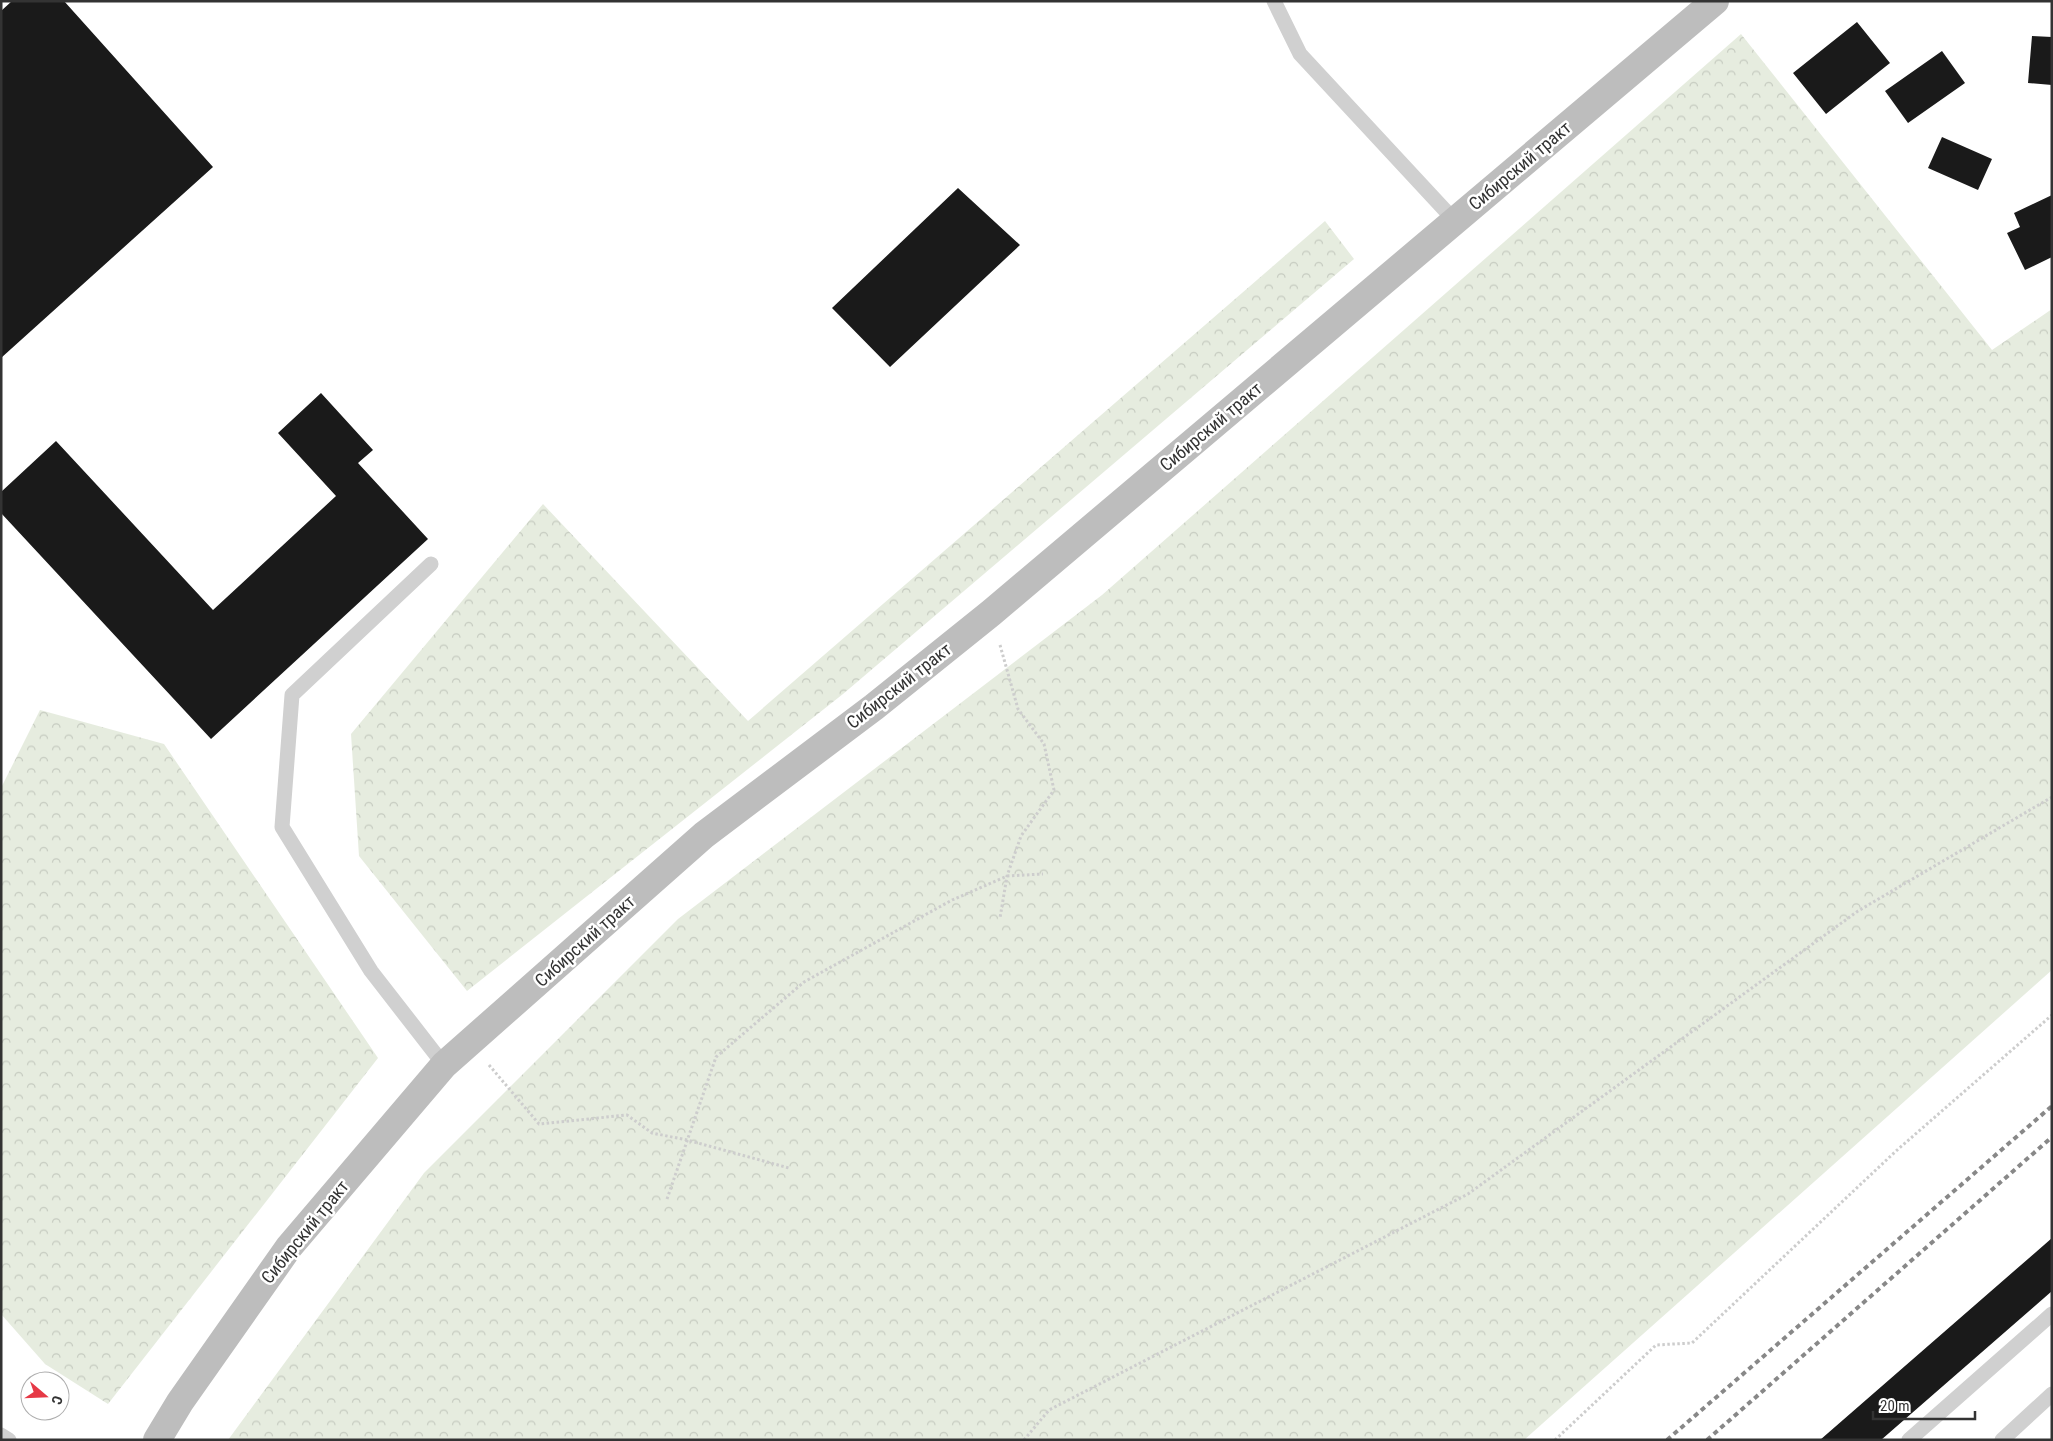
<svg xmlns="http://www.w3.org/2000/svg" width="2053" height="1441" font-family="'Roboto Condensed',sans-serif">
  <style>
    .forest { fill: url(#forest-crowns) }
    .building { fill: #1a1a1a }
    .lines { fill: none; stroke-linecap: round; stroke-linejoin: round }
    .path { stroke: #cdcdcd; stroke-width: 3; stroke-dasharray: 2.5 2.5; stroke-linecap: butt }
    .lane { stroke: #d0d0d0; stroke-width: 15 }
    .secondary { stroke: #bdbdbd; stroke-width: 28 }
    .rail { stroke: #888; stroke-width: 4; stroke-dasharray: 5 4; stroke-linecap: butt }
    .labels { text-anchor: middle; stroke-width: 5; stroke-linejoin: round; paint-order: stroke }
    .street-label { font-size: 18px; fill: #333; stroke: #fff }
  </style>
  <defs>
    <pattern id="forest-crowns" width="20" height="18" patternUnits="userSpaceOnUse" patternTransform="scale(1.25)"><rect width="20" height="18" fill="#e6ecdf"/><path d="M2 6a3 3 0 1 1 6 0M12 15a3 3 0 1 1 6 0" fill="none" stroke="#c6cbc0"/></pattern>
  </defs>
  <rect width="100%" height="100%" fill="#fff"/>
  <path class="forest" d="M1741,34L1992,350L2052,309V970L1524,1440H228L424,1173L678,919L1102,595Z
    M1325,221L1354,259L843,694L467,991L359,856L351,734L543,504L748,721Z
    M40,710L164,744L378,1058L108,1404L45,1364L1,1314V788Z"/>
  <path class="building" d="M12,1H64L213,167L1,358V11Z
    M1857,22L1890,63L1826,114L1793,73Z
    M2032,36L2052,37V85L2028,83Z
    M1942,51L1965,83L1908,123L1885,91Z
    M1942,137L1992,159L1978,190L1928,168Z
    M958,188L1020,245L890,367L832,308Z
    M2052,195V257L2025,270L2007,233L2020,227L2014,213Z
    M321,393L373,450L358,463L428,539L211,739L1,513V492L56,441L213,610L336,496L278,433Z
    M2052,1238V1291L1881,1440H1820Z"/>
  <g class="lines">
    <path class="path" d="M1000,645L1018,709L1044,744L1054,790L1021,836L1007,876L1000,918
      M489,1065L539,1124L627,1115L652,1133L687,1140L789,1168
      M667,1199L716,1057L804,982L952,900L1007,876L1043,874
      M1024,1440L1049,1410L1468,1194L1858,911L2052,797
      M1555,1440L1656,1345L1692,1343L1896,1151L2052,1015"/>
    <path class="lane" d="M1274,1L1300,54L1455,221
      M431,564L292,695L282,827L371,971L444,1065
      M1,1435L9,1440
      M1909,1440L2052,1314
      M2002,1440L2052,1394"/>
    <path class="secondary" d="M157,1440L180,1402L289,1247L444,1065L704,835L874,707L991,613L1715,1"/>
    <path class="rail" d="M1667,1440L2052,1106
      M1707,1440L2052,1137"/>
  </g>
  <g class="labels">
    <g class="street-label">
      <text transform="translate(1520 166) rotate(-40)" y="6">Сибирский тракт</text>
      <text transform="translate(1211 427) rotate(-40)" y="6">Сибирский тракт</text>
      <text transform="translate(899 686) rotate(-38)" y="6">Сибирский тракт</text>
      <text transform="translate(585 941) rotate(-42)" y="6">Сибирский тракт</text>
      <text transform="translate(305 1232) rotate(-51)" y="6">Сибирский тракт</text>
    </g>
  </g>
  <rect width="2053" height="1441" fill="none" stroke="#333333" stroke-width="5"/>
  <g transform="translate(45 1396) rotate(109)"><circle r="24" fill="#ffffff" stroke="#adadad"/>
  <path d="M0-4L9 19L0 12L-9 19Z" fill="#e63946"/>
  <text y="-8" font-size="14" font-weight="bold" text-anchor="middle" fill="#333333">С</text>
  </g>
  <path d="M1873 1411v8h102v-8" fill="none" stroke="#333333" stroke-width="2.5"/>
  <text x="1880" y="1411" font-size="15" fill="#333333" stroke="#ffffff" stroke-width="4" paint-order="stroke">20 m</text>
</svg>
